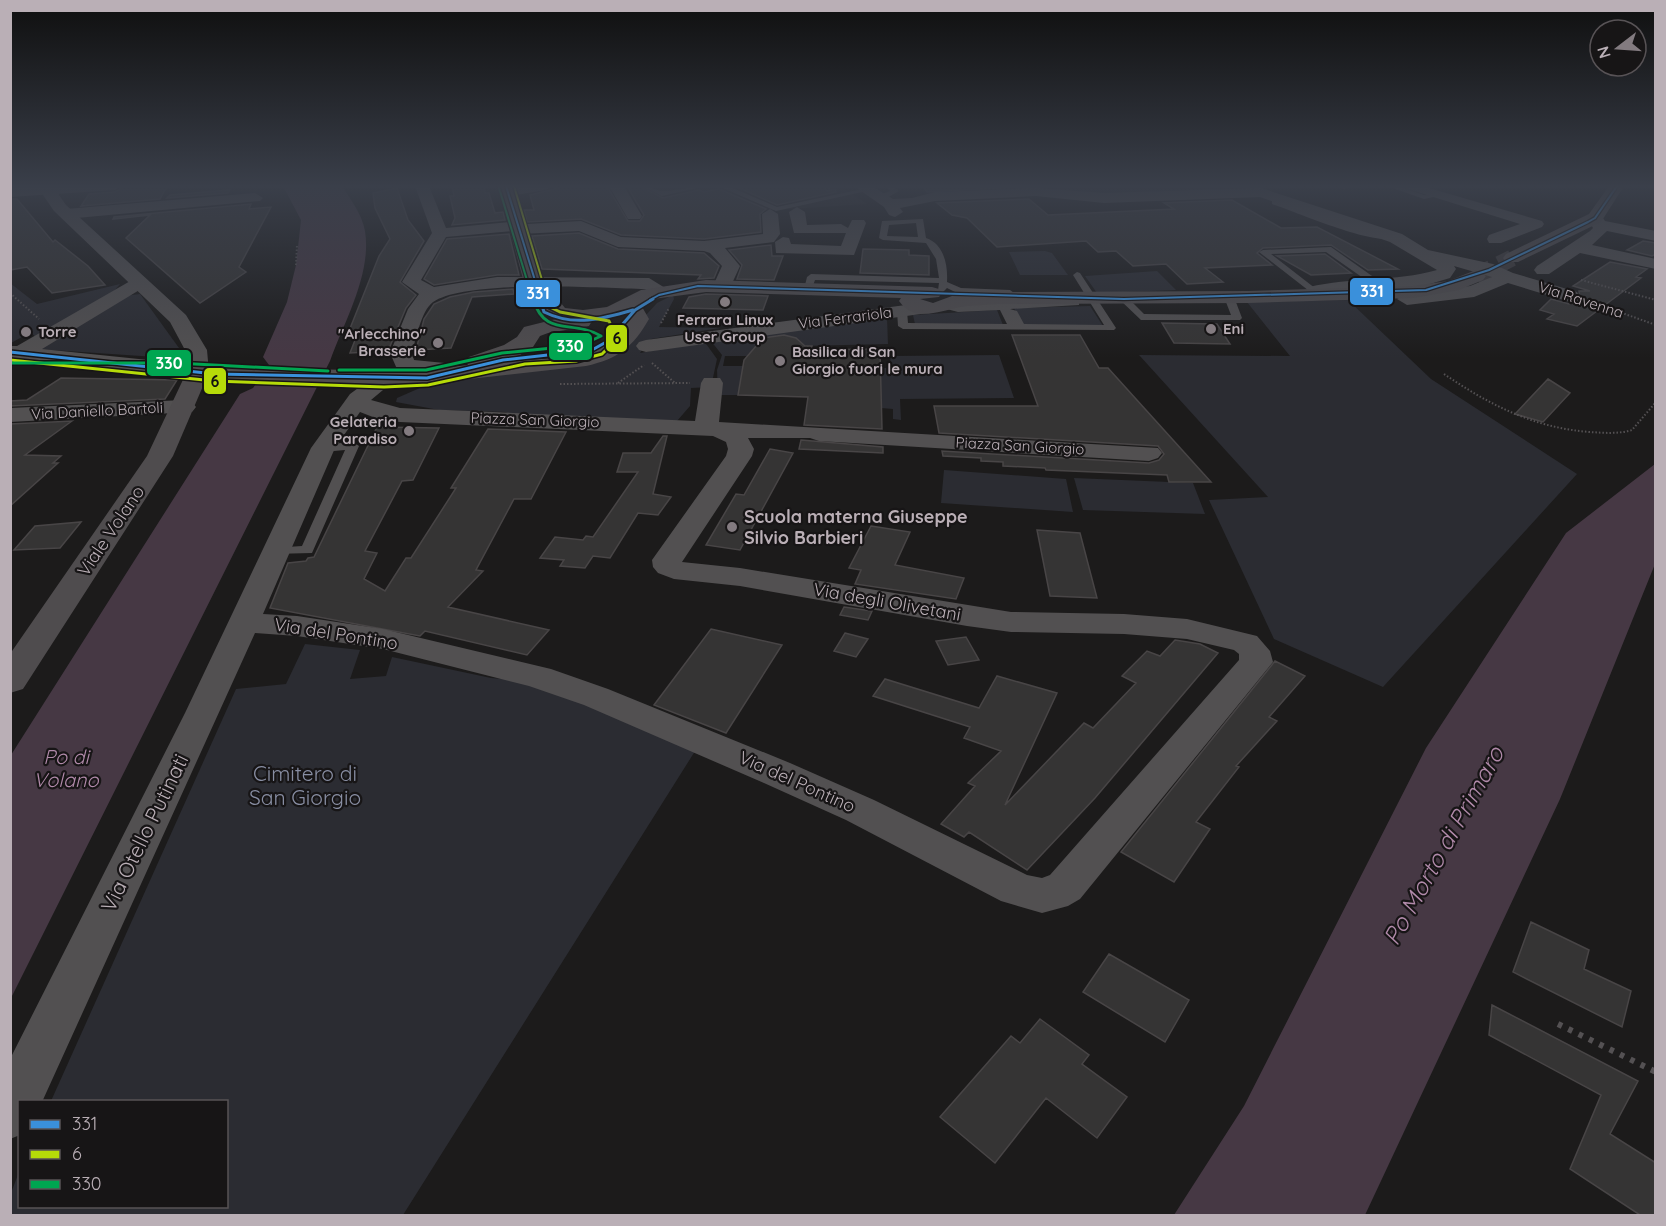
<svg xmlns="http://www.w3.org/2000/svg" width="1666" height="1226" font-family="Quicksand,sans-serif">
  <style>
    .built { fill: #272525 }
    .green { fill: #2b2c32 }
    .water { fill: #463844 }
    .building { fill: #353434; stroke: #484546; stroke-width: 1.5 }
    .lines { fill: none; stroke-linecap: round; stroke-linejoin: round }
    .secondary-tunnel { stroke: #3c393a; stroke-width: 17; stroke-dasharray: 17 9; stroke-linecap: butt }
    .path-far1 { stroke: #545153; stroke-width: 2; stroke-dasharray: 1.5 2; stroke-linecap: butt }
    .path { stroke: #545153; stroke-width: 6; stroke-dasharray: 4.5 7; stroke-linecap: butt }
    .service { fill: #525051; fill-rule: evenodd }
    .minor { fill: #525051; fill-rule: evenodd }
    .tertiary { fill: #525051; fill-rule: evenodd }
    .secondary { fill: #4f4c4e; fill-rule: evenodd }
    .bus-1-far1-casing { stroke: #171516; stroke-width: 4.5 }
    .bus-1-casing { stroke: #171516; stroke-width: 6 }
    .bus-2-far1-casing { stroke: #171516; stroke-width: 4.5 }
    .bus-2-casing { stroke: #171516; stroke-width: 6 }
    .bus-3-far1-casing { stroke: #171516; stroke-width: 4.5 }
    .bus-3-casing { stroke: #171516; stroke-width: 6 }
    .bus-1-far1 { stroke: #3a90db; stroke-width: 2 }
    .bus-1 { stroke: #3a90db; stroke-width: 3 }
    .bus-2-far1 { stroke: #b6db09; stroke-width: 2 }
    .bus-2 { stroke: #b6db09; stroke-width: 3 }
    .bus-3-far1 { stroke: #00a651; stroke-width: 2 }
    .bus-3 { stroke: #00a651; stroke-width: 3 }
    .poi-dot { fill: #837b80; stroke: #171516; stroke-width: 2 }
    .labels { text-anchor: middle; stroke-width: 4.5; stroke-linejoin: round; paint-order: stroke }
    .far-street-label { font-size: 15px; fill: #baafb6; stroke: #171516 }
    .far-poi-label { font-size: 15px; font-weight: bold; fill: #baafb6; stroke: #171516; text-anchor: start }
    .poi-label { font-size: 18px; font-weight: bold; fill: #baafb6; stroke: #171516; text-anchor: start }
    .street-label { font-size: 18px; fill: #baafb6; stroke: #171516 }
    .water-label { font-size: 20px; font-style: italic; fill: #b18aaa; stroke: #171516 }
    .near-park-label { font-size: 21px; fill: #888ea3; stroke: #171516 }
    .near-street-label { font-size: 21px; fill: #baafb6; stroke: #171516 }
    .near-water-label { font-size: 24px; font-style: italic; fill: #b18aaa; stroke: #171516 }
    .line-badge { stroke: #171516; stroke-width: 2 }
    .badge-label { font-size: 16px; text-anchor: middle; font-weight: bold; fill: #fff }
    .pale-badge-label { font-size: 16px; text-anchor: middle; font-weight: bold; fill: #111 }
  </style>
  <rect width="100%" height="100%" fill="#1c1b1b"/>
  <path class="built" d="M623,186H840L867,204L645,219Z"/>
  <path class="green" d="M992,186H1257L1264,189L1141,195L997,189Z
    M1045,251L1052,253L1068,275H1020L1009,252Z
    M1157,271L1176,290L1097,293L1085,276Z
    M10,283L37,304L120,284L114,291L36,338L31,332L11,343Z
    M140,294L179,348L171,358L36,349L124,296Z
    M673,295L674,299L659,327L720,328L651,339L640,353L704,341L717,359L711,387L691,388L690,406L677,421L515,416L505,412L439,410L396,402L397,398L429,384L583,362L646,315L657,303Z
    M1348,300L1431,379L1577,474L1383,687L1274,639L1209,500L1268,497L1139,355L1290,356L1247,302Z
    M1090,306L1103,326L1022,325L1014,308Z
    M997,310L1003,325L915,324L913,315Z
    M887,318L888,344L801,346V342C786,328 756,337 750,356H725L723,366H743L738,395H718L717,370L722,355L711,341Z
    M999,355L1014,398L900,399L901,420L893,419V409L881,408L873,368H891L890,356Z
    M944,470L1066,479L1073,512L941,503Z
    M1074,478L1193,483L1205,514L1083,510Z
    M305,644L360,650L350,679L386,676L392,657L491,678L518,680L597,707L697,748L403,1215L11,1216V1193L19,1172L20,1206H226V1102L51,1101L236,689L286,684Z"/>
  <path class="water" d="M283,186H342C351,200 362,214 365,231C372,274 344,322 330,361L11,998V755L240,394L253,388L269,365L263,357L287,302L296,265L301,220Z
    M1655,464V564L1560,799L1365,1215H1174L1244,1106L1426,748L1566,533Z"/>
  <path class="building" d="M124,186H167L160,199L81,206L89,194L115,192Z
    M452,186H484L485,193H489L495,213L503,212L505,220L452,225L455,218L450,196H454Z
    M566,186H607L628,221H640L644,215L627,186H640L663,198L699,190L704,192L719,189L766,209L760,214L761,232L704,239L621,235L581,219L527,222L524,210H534L530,195Z
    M735,186H824L827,191L835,189L836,192L777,205Z
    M923,186H1016V187L927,192Z
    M397,188L408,220L424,241L400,282L416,295L406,308L388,351L350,353L357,335L347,336L379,256L390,239L375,208L373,193Z
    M230,190L228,193L167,198L170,195Z
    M10,199H17L53,242L55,240L88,266L105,285L52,293L27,267L10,270Z
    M1029,199L1048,215L1174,209L1164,203L1232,200L1281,228L1317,227L1398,269L1368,270L1331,245L1263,248L1257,253L1272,265L1205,268L1223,282L1187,284L1166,264L1133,266L1116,251L1098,252L1086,241L997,247L967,218L952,215L937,203Z
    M251,204L249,209L271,207L239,267L246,272L200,303L126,238L150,215L113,219L114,217Z
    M579,233L618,249L704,253L719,266L714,278L698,279L701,275L542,269L532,236Z
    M509,234L519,275H497L434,285L424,279L447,239Z
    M1643,241L1656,243V254L1652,256L1627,250Z
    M771,245L772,256H783L774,280L737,279L742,265L729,250Z
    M863,249L909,250V255L929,256V275L860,273Z
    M1325,254L1351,273L1311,275L1277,256Z
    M1610,262L1647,269L1636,277L1641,278L1577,326L1547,319L1554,314L1540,310L1551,299L1569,304L1580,298L1579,291H1590L1573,286Z
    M513,289L514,294L472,297L451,348L416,350L424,319L434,304L450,297L474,292Z
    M706,294L768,296L763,310L683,308L689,297Z
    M1162,323L1217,324L1230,344L1174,343Z
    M784,335L796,338L805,346H812L811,350L880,349L882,429L804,425L808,397L738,395L744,360L763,338Z
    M1012,335H1080L1099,368H1108L1211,482H1169L1167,475L1046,470L1045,468L1003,466V462L981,461V458L943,456L942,451L1149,463L1159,460L1164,454L1158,446L939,433L934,406H1038Z
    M61,378L177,380L165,399L10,406V401L27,400Z
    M1548,379L1570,393L1543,422L1515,414Z
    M72,421L25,455L61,456L53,463H58L10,506V424Z
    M377,427L439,428L413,480L402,481L365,551L377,553L364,579L385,591L406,558H411L456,488H451L488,429L566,432L531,499H514L476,570L483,571L448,607L549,630L527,655L425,631L420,636L270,608L288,563L306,561L308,558L314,557Z
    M663,436H667L653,494L671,497L658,515L638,513L610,558L593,556L585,568L560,566L564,560L540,558L555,537L583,540L586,536L593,537L638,472H617L623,453H651Z
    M801,440L883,447V453L799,449Z
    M770,449L793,453L740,550L706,545L736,494L744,495Z
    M81,522L60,548L14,550L35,526Z
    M871,526L910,532L895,565L964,578L956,599L855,584L861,570L849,568Z
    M1037,530L1080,533L1097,598L1050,596Z
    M844,607L872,611L868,620L840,615Z
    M711,629L782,645L726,733L654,705Z
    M845,633L868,639L856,657L834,651Z
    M966,637L979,660L948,665L936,641Z
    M1175,640L1200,644L1218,653L1095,798L1027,870L969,832L964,837L941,824L975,786L968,783L1001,751L964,738L970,727L873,696L885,679L979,708L997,676L1057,693L1005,805L1084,723L1093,728L1136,683L1122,676L1147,651L1160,656Z
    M1275,661L1305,676L1269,717L1277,721L1236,766L1239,767L1196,822L1210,829L1174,882L1121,852Z
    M1531,922L1589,950L1584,969L1631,991L1622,1027L1513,972Z
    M1109,954L1189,1000L1165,1042L1083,992Z
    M1492,1005L1638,1081L1610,1134L1656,1163V1215H1640L1570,1169L1601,1095L1489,1035Z
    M1040,1019L1089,1055L1082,1064L1127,1097L1097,1138L1046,1098L995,1163L940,1117L1011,1036L1020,1043Z"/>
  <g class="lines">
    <path class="secondary-tunnel" d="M1476,276L1512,258"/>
    <path class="path-far1" d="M296,265L297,245
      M1581,280L1656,300
      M10,293L39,319
      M1588,301L1656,325
      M661,323L669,308
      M652,363L675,383
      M1444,374C1490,405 1534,428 1590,432C1604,433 1619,434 1632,430L1656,402
      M618,383L644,365
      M560,384L690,383"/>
    <path class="path" d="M1558,1024L1656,1072"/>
    <path class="service" d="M642,186C650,186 658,192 666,191C680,190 692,186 706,186L662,196Z
      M718,186H728L777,207L867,188L871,190L776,211Z
      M826,186H837L829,189Z
      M885,186H893L899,191L883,200H877V196L890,191Z
      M1340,186H1356L1343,189Z
      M1387,186H1398L1424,195L1438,196L1424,199Z
      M1272,200L1367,233L1393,237C1376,247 1294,211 1272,204Z
      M923,219L926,238C944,244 948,265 947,282L961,288L1010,290L1014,293L1013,295L959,294L947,288L942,293L938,290L939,283L815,280L811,291L804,289L807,277L811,274L939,278L936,259L926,243L883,240L879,238L882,221ZM916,223L918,237L887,236L889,225Z
      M1331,247L1382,283V287H1376L1326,252L1271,254L1320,292L1313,294L1259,252L1263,250Z
      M1077,272L1080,273L1116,328L1114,330L903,329L898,326L897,311L902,308L907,311L908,323L1007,324L1000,310L958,312L939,307L944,304L979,305L983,301L1007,304L1076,300L1079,301V305L1010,309L1017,311L1024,324L1104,325L1073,275Z
      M1229,294L1234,297L1242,318L1240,320H1141L1119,299L1127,297L1144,314L1231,315L1224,297Z
      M353,442L359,446L312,553L272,554L270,551L272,548L302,546L345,450L323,452L317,448L319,445Z"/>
    <path class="minor" d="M33,186H122L115,190L10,197V188Z
      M415,186H429L446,228L520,221L527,224L581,221L621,237L704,241L763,234L762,214L770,209L778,214L780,234L774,242L725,248L740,266L729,290L722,292L713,286L722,266L710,253L704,251L618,247L579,231L520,234L514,231L446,237L421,280L434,287L497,277L649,278L670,291L661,297L645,289C601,288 466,279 433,302C421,311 416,339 412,353L414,360L445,363L448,368L445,373C428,377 414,373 397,369L390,353L408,309L419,294L402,282L432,233Z
      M516,186H553L546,190L509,196L502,192L504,189Z
      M609,186H624L642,216L640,219H628Z
      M854,186H872L893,199L912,198L935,192L1036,188L1104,193L1261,188L1402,234L1428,250L1493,264L1513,273L1577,292L1579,296L1570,302L1508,283L1474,297L1407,305L1397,299L1407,293L1470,286L1492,277L1454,266L1456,269L1450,278L1413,289L1328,294L1326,299H1312L1307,291L1309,287C1351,277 1395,282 1437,270L1390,242L1260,197L1104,203L1036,196L935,201L900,208L903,212L895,217L889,215L884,207Z
      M1398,186H1422L1542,221L1544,224L1542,227L1501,243H1489L1487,239L1489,235L1520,224Z
      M255,193L263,198L260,201L66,219L58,214L66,209Z
      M797,207L805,212L807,225L841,224L848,228L852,220H864L866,223L854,255L776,253L775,242L783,237L789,238L791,244L841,246L846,233H794L789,212Z
      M1595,213L1601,215L1605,221L1656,231V241L1607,231L1592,245L1656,259V269L1580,253L1549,274H1537L1534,270L1537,266L1590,231L1593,228L1587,218Z
      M139,276L148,282L146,286L42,349L197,365L205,367L208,372L205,377L197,379L25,360L10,361V346H17Z
      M928,302L938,308L935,312L646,352L639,350L636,346L639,342L646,340Z
      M384,373L392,375L395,380L371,400L400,408L695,421L701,383L704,378H720L723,383L719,422L1158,448L1162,453L1158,458L1149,461L819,441L810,438H748L754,449L752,456L682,562L740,568L1011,612L1124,614L1187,619L1257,636L1270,651L1273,662L1080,899L1068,906L1042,913L1001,901L846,820L764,783L584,705L529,686L383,649L297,636L255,633L42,1102H20V1135L10,1139V1059L185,713L311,448L350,394L376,375ZM360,412L378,419L400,422L713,436L726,442L728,449L726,456L652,560L653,567L658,573L674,579L740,586L967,626L1011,632L1124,634L1187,639L1234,650L1239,654V660L1050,875L1042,878L1027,875L874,800L790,763L608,689L551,669L383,629L297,616L263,614L335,448Z
      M184,400L192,402L196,407L192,412L10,422V408Z"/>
    <path class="tertiary" d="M44,186H60L59,195L66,205L186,315L207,350L209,372L205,377H189L185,372V350L170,322L54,211L43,195Z"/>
    <path class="secondary" d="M498,186H514L543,281L565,308L583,310L607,307L641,290L706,280L932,287L939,289L942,293L939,297L920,299L933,303L952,296L998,292L1248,291L1413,286L1448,281L1476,270L1486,276L1483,280L1459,290L1413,298L1248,303L998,304C986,305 972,305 960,307C940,311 914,323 899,301L901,298L706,292L653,299L641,305L649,319C633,347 618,359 586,366L406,386L206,379L173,456L23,689L10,693V654L147,456L189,367L197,365L406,372L468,365L466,362L469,357L504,345L517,337L524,327L556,319L543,310L533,309L530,305ZM626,313L629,319C600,364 546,357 498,362L520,355L533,347L540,336L548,333L589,326L592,321Z
      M1609,186H1624L1601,222L1518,262H1506L1503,258L1506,254L1589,214Z"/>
    <g class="bus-1-far1-casing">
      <path id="bus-1-far1" d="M506,186L541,300
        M650,300L659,295L698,286L1124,299L1426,290L1489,270L1588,222L1595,218L1617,186"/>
    </g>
    <g class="bus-1-casing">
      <path id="bus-1" d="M540,299L544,312C574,327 602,319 633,310
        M10,352L215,374L427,378L503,360L592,350L608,341L635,310L653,299"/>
    </g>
    <g class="bus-2-far1-casing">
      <path id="bus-2-far1" d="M514,186L548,300"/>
    </g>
    <g class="bus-2-casing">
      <path id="bus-2" d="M10,360L214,381L384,387L428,385L525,364L576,361L602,354L617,339L609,321L560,312L550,307L548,299"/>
    </g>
    <g class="bus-3-far1-casing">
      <path id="bus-3-far1" d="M499,188L533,300"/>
    </g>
    <g class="bus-3-casing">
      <path id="bus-3" d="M10,363H176L328,371
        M339,370H426L502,353L582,345L601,336C572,319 545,338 533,299"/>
    </g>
    <use href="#bus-1-far1" class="bus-1-far1"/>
    <use href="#bus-1" class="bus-1"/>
    <use href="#bus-2-far1" class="bus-2-far1"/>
    <use href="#bus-2" class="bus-2"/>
    <use href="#bus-3-far1" class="bus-3-far1"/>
    <use href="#bus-3" class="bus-3"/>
  </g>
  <linearGradient id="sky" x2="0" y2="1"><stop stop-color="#0f0f0f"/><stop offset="0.52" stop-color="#3a3f4a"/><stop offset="1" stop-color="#3a3f4a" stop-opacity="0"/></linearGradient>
  <rect width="1666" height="358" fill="url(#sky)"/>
  <g class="poi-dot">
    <circle cx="725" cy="302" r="6"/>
    <circle cx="1211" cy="329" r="6"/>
    <circle cx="26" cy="332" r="6"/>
    <circle cx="438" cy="343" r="6"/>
    <circle cx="780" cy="361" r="6"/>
    <circle cx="409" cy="431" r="6"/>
    <circle cx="732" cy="527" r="6"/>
  </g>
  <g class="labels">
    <g class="far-street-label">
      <text transform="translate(1581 300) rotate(18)" y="5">Via Ravenna</text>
      <text transform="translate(845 318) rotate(-7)" y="5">Via Ferrariola</text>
      <text transform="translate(97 411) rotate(-3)" y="5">Via Daniello Bartoli</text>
      <text transform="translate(535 420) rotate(2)" y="5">Piazza San Giorgio</text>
      <text transform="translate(1020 446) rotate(3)" y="5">Piazza San Giorgio</text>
    </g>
    <g class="far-poi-label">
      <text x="725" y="325" text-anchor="middle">Ferrara Linux<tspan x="725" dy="17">User Group</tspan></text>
      <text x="1223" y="334">Eni</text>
      <text x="38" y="337">Torre</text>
      <text x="426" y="339" text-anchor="end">"Arlecchino"<tspan x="426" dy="17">Brasserie</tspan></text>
      <text x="792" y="357">Basilica di San<tspan x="792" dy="17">Giorgio fuori le mura</tspan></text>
      <text x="397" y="427" text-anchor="end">Gelateria<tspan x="397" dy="17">Paradiso</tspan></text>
    </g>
    <g class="poi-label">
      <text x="744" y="523">Scuola materna Giuseppe<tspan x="744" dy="21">Silvio Barbieri</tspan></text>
    </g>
    <g class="street-label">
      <text transform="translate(111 531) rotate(-56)" y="6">Viale Volano</text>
      <text transform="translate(887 602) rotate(10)" y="6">Via degli Olivetani</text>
      <text transform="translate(336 634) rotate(9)" y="6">Via del Pontino</text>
      <text transform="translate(797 782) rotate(24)" y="6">Via del Pontino</text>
    </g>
    <g class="water-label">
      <text x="66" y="764">Po di<tspan x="66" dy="23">Volano</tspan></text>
    </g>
    <g class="near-park-label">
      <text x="305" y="781">Cimitero di<tspan x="305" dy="24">San Giorgio</tspan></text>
    </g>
    <g class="near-street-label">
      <text transform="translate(145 833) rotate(-64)" y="7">Via Otello Putinati</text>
    </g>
    <g class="near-water-label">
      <text transform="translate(1444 846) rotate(-61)" y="8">Po Morto di Primaro</text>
    </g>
  </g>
  <g class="line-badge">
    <rect x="1349" y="277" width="45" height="29" rx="6" fill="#3a90db"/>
    <rect x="515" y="279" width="46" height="29" rx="6" fill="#3a90db"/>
    <rect x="605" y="324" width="23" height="29" rx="6" fill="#b6db09"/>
    <rect x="548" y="332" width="45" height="29" rx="6" fill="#00a651"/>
    <rect x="146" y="349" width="46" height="28" rx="6" fill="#00a651"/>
    <rect x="203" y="367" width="24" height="28" rx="6" fill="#b6db09"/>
  </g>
  <g class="badge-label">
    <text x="1372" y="297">331</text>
    <text x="538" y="299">331</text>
    <text x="570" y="352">330</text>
    <text x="169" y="369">330</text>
  </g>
  <g class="pale-badge-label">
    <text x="617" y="344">6</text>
    <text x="215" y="387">6</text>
  </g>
  <rect width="1666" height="1226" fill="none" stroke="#baafb6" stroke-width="24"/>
  <rect x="18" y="1100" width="210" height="108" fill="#171516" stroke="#585356" stroke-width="1.5"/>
  <rect x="30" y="1120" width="30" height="9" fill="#3a90db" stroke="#585356" stroke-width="1.5"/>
  <text x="72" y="1130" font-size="18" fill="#baafb6">331</text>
  <rect x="30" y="1150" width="30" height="9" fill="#b6db09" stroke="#585356" stroke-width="1.5"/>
  <text x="72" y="1160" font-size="18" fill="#baafb6">6</text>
  <rect x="30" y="1180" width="30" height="9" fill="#00a651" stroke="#585356" stroke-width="1.5"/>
  <text x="72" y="1190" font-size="18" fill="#baafb6">330</text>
  <g transform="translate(1618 48) rotate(253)"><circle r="28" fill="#171516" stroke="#585356" stroke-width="1.5"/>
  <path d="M0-4.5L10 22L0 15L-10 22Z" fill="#837b80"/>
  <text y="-9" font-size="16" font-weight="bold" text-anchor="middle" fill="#baafb6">N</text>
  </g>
</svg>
